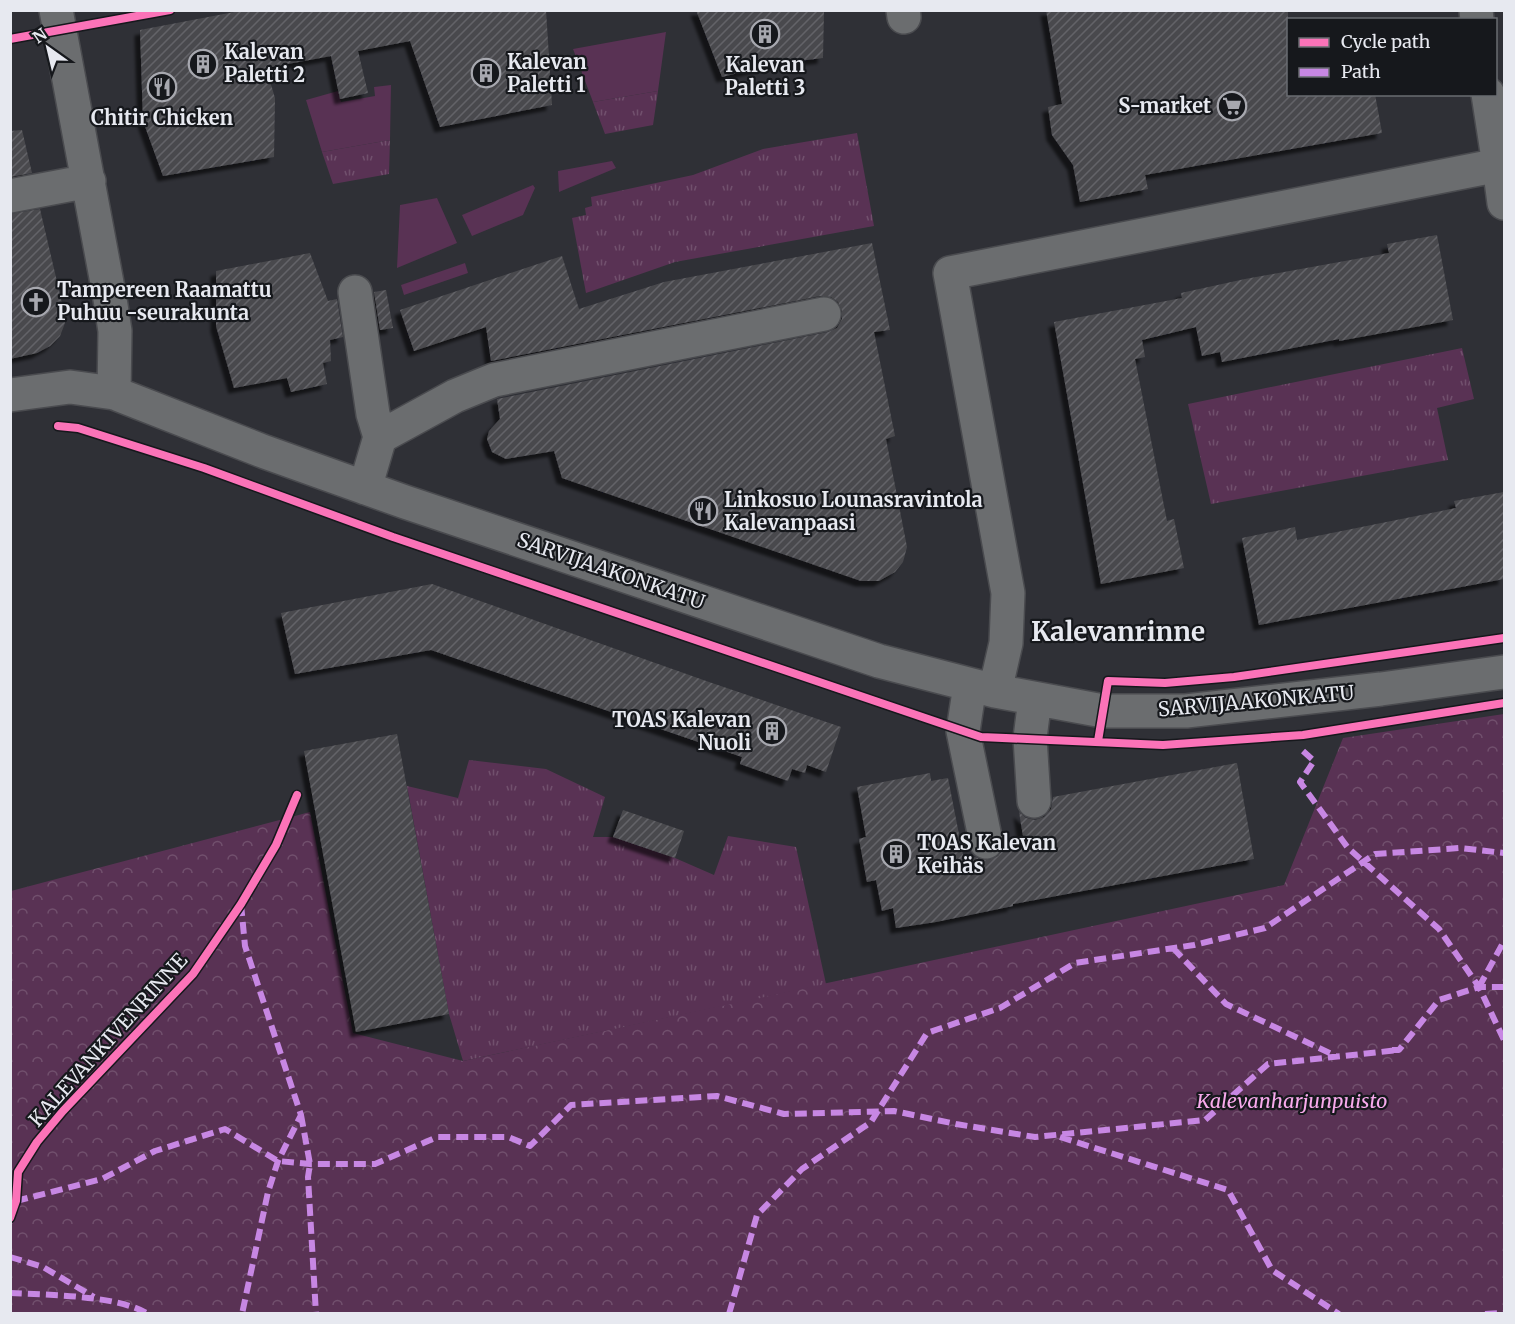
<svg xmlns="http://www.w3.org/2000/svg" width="1515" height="1324" font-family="Merriweather,serif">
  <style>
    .green { fill: #593254 }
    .forest { fill: url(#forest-crowns) }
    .park { fill: url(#park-tufts) }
    .building { fill: url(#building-hatch); filter: url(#shadow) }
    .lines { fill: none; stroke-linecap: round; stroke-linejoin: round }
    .minor-casing { stroke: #4a4b4f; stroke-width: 36 }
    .minor { stroke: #6b6d6f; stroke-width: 33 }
    .quiet { stroke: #c787e3; stroke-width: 6; stroke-dasharray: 12 6; stroke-linecap: butt }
    .cycleway-casing { stroke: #16181c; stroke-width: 11 }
    .cycleway { stroke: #fb73b8; stroke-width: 8 }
    .labels { text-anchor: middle; stroke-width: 4.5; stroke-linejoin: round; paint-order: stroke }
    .poi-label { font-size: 20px; font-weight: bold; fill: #e7e9f0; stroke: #16181c; text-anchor: start }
    .street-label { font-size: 20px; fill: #e7e9f0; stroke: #16181c }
    .park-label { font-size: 20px; font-style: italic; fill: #f8aaec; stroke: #16181c }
    .district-label { font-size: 26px; font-weight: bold; fill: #e7e9f0; stroke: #16181c }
  </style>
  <defs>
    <pattern id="forest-crowns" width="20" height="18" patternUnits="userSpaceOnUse" patternTransform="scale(1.5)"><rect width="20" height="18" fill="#593254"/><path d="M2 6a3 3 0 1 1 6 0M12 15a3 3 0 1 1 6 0" fill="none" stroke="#71506d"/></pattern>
    <pattern id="park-tufts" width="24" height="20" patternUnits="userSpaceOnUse" patternTransform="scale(1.5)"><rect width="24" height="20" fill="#593254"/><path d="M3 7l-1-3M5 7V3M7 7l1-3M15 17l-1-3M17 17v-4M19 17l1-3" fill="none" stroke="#71506d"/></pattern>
    <pattern id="building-hatch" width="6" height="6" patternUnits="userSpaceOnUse" patternTransform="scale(1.5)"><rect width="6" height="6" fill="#4a4a4e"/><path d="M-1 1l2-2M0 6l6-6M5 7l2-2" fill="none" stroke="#646468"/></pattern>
    <filter id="shadow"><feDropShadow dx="-5.5" dy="5.5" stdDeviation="1.5" flood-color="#0009"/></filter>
  </defs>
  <rect width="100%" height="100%" fill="#2f3036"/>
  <path class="green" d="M666,32L658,91L593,102L573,49Z
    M391,85L390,140L322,152L306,100L338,91L341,102L375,96L374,87Z
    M612,161L616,168L559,192L558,171Z
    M533,185L535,188L523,215L472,236L462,215Z
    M437,198L457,243L397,268L400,205Z
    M465,263L468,273L404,295L401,285Z"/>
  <path class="forest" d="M1504,714V1313L11,1314V891L310,812L353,1033L463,1061L1284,885L1343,738Z"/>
  <path class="park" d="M658,91L653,125L605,134L593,102Z
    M857,133L874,226L675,262L586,293L572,218L586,215L585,208L592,206L591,197L693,175L763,149Z
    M390,140L389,174L333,184L322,152Z
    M1462,348L1474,399L1437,408L1448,460L1211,504L1188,404Z
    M469,760L546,769L605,797L593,837H613L675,858L714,875L728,836L796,847L826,984L463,1061L449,1014L407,786L458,798Z"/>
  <path class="building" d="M245,10H546L552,105L440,127L410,41L358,51L368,93L340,99L331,56L266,68L275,98L274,157L163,176L143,121L140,30Z
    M696,10H824L823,58L774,64L722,77Z
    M1046,10H1288V94H1375L1382,133L1145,175L1148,189L1080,202L1073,165L1052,135L1048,107L1062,104Z
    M22,130L32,173L10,177V131Z
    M40,209L62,303L65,323L60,336L50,346L37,353L10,359V214Z
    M1437,235L1453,320L1339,341V339L1222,362L1220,352L1202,356L1196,327L1142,340L1145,357L1135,359L1167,521L1174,519L1184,568L1101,584L1054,322L1182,298L1181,293L1245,279L1389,253L1387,244Z
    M872,243L890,330L874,332L895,436L886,439L907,547L903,562L895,572L879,581H861L562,478L554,451L506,459L492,452L487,439L489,431L500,419L497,399L828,332L837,328L842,319V311L838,302L831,297L820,296L491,361L486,327L414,351L400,310L562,256L579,309L664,282Z
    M310,253L328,301L337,299L343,337L330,340L331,361L323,363L327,384L291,392L287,378L234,388L216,326V271Z
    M386,290L393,328L380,330L374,292Z
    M1504,492V579L1259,625L1242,538L1295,527L1297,540L1456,508L1454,501Z
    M432,584L709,682L841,727L826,772L807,765L805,773L792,769L788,781L740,764L742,757L431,650L295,674L281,613Z
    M397,734L449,1014L356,1032L304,751Z
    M1237,763L1254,859L1013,904V906L936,922L896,928L893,908L882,911L876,880L867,882L859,839L866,837L857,787L930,773L931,781L948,778L964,860L976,857L981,860H989L998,856L1001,852L1025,848L1019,812L1026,818L1035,820L1044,817L1051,809L1053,797Z
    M623,810L684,831L675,858L613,837Z"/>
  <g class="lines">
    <g class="minor-casing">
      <path id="minor" d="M56,10L110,299L115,331L114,393
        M903,10L904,17
        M1476,10L1477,20
        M1499,165L1504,203
        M10,196L89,181
        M355,292L373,414L380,437
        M10,395L70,387L114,393L265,452L405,502L879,661L995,691L1103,711H1186L1381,689L1504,672
        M365,488L380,437L455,396L494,380L824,314
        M970,685L963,731L986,842
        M995,691L1006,643L1008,593L950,273L1499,165L1488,94
        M1034,801L1030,738L1035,699"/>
    </g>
    <use href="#minor" class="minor"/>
    <path class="quiet" d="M1303,751L1314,761L1300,782L1348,848L1439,929L1479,987L1504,1040
      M241,904L245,946L301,1115L278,1161L268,1192L242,1314
      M1173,948L1226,1004L1336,1056
      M1479,987L1504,941
      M1392,1050H1399L1439,1000L1479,987H1504
      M301,1115L310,1164L308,1177L316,1314
      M1060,1137L1228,1190L1272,1270L1339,1314
      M16,1201L102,1179L155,1151L225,1129L278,1161L310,1164H375L437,1137H508L530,1146L571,1105L717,1096L784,1114L894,1111L956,1124L1035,1137L1205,1120L1268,1064L1399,1050
      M10,1257L43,1267L94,1297
      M10,1293C47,1295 118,1295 148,1314
      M729,1314L757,1215L802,1169L871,1122L927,1033L1000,1008L1075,963L1194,945L1265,928L1375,854L1460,848L1504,853
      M1485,1314L1504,1313"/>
    <g class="cycleway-casing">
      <path id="cycleway" d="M10,39L170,10
        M58,426L78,428L204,468L393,537L981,737L1163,745L1303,735L1504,703
        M1098,741L1108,681L1165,683L1234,677L1504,638
        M10,1218L16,1201L18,1172L37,1142L63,1111L193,974L241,904L276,845L297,795"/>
    </g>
    <use href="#cycleway" class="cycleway"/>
  </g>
  <defs>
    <g id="building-ring" transform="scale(1.5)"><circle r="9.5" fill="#16181c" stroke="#a7a8af" stroke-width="1.5"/><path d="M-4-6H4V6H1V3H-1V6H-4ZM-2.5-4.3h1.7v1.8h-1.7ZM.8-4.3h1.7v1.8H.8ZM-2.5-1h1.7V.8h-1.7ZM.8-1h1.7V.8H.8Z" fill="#a7a8af"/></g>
    <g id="restaurant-ring" transform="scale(1.5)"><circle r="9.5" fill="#16181c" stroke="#a7a8af" stroke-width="1.5"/><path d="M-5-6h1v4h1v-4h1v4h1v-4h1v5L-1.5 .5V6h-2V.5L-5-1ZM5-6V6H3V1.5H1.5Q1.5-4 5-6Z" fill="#a7a8af"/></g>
    <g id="supermarket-ring" transform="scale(1.5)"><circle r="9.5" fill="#16181c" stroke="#a7a8af" stroke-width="1.5"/><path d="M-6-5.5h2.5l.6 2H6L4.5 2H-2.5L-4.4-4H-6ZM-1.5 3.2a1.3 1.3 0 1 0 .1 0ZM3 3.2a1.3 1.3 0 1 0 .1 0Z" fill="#a7a8af"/></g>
    <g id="church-ring" transform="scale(1.5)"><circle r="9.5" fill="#16181c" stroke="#a7a8af" stroke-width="1.5"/><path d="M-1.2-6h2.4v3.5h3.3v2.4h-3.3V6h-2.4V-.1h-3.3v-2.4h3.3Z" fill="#a7a8af"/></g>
  </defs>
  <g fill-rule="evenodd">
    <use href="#building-ring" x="765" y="34"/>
    <use href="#building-ring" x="203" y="64"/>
    <use href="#building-ring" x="486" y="73"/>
    <use href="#restaurant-ring" x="162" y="87"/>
    <use href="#supermarket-ring" x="1232" y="106"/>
    <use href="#church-ring" x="36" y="302"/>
    <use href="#restaurant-ring" x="703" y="511"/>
    <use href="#building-ring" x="772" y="731"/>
    <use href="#building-ring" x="896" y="854"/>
  </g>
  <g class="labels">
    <g class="poi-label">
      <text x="224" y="59">Kalevan<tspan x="224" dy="23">Paletti 2</tspan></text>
      <text x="507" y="69">Kalevan<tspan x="507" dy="23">Paletti 1</tspan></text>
      <text x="765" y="72" text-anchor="middle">Kalevan<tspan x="765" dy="23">Paletti 3</tspan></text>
      <text x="1211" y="113" text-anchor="end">S-market</text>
      <text x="162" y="125" text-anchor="middle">Chitir Chicken</text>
      <text x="57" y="297">Tampereen Raamattu<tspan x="57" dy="23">Puhuu -seurakunta</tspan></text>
      <text x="724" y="507">Linkosuo Lounasravintola<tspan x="724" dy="23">Kalevanpaasi</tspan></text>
      <text x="751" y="727" text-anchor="end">TOAS Kalevan<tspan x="751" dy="23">Nuoli</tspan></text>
      <text x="917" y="850">TOAS Kalevan<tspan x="917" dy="23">Keihäs</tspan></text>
    </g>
    <g class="street-label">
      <text transform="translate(611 571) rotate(19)" y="7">SARVIJAAKONKATU</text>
      <text transform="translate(1256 701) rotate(-5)" y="7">SARVIJAAKONKATU</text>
      <text transform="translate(108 1040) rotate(-48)" y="7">KALEVANKIVENRINNE</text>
    </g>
    <g class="park-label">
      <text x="1292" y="1108">Kalevanharjunpuisto</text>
    </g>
    <g class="district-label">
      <text x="1118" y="641">Kalevanrinne</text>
    </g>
  </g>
  <rect width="1515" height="1324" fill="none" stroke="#e7e9f0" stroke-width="24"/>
  <rect x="1287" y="18" width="210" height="78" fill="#16181c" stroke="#6a6c71" stroke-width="1.5"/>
  <rect x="1299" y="38" width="30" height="9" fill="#fb73b8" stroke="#6a6c71" stroke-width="1.5"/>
  <text x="1341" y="48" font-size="18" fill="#e7e9f0">Cycle path</text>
  <rect x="1299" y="68" width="30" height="9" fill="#c787e3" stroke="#6a6c71" stroke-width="1.5"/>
  <text x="1341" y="78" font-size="18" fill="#e7e9f0">Path</text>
  <g transform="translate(48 48) rotate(326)" stroke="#16181c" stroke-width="4.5" paint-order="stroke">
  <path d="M0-4.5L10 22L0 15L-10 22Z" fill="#e7e9f0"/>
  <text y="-9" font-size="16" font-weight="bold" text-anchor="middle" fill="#e7e9f0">N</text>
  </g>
</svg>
